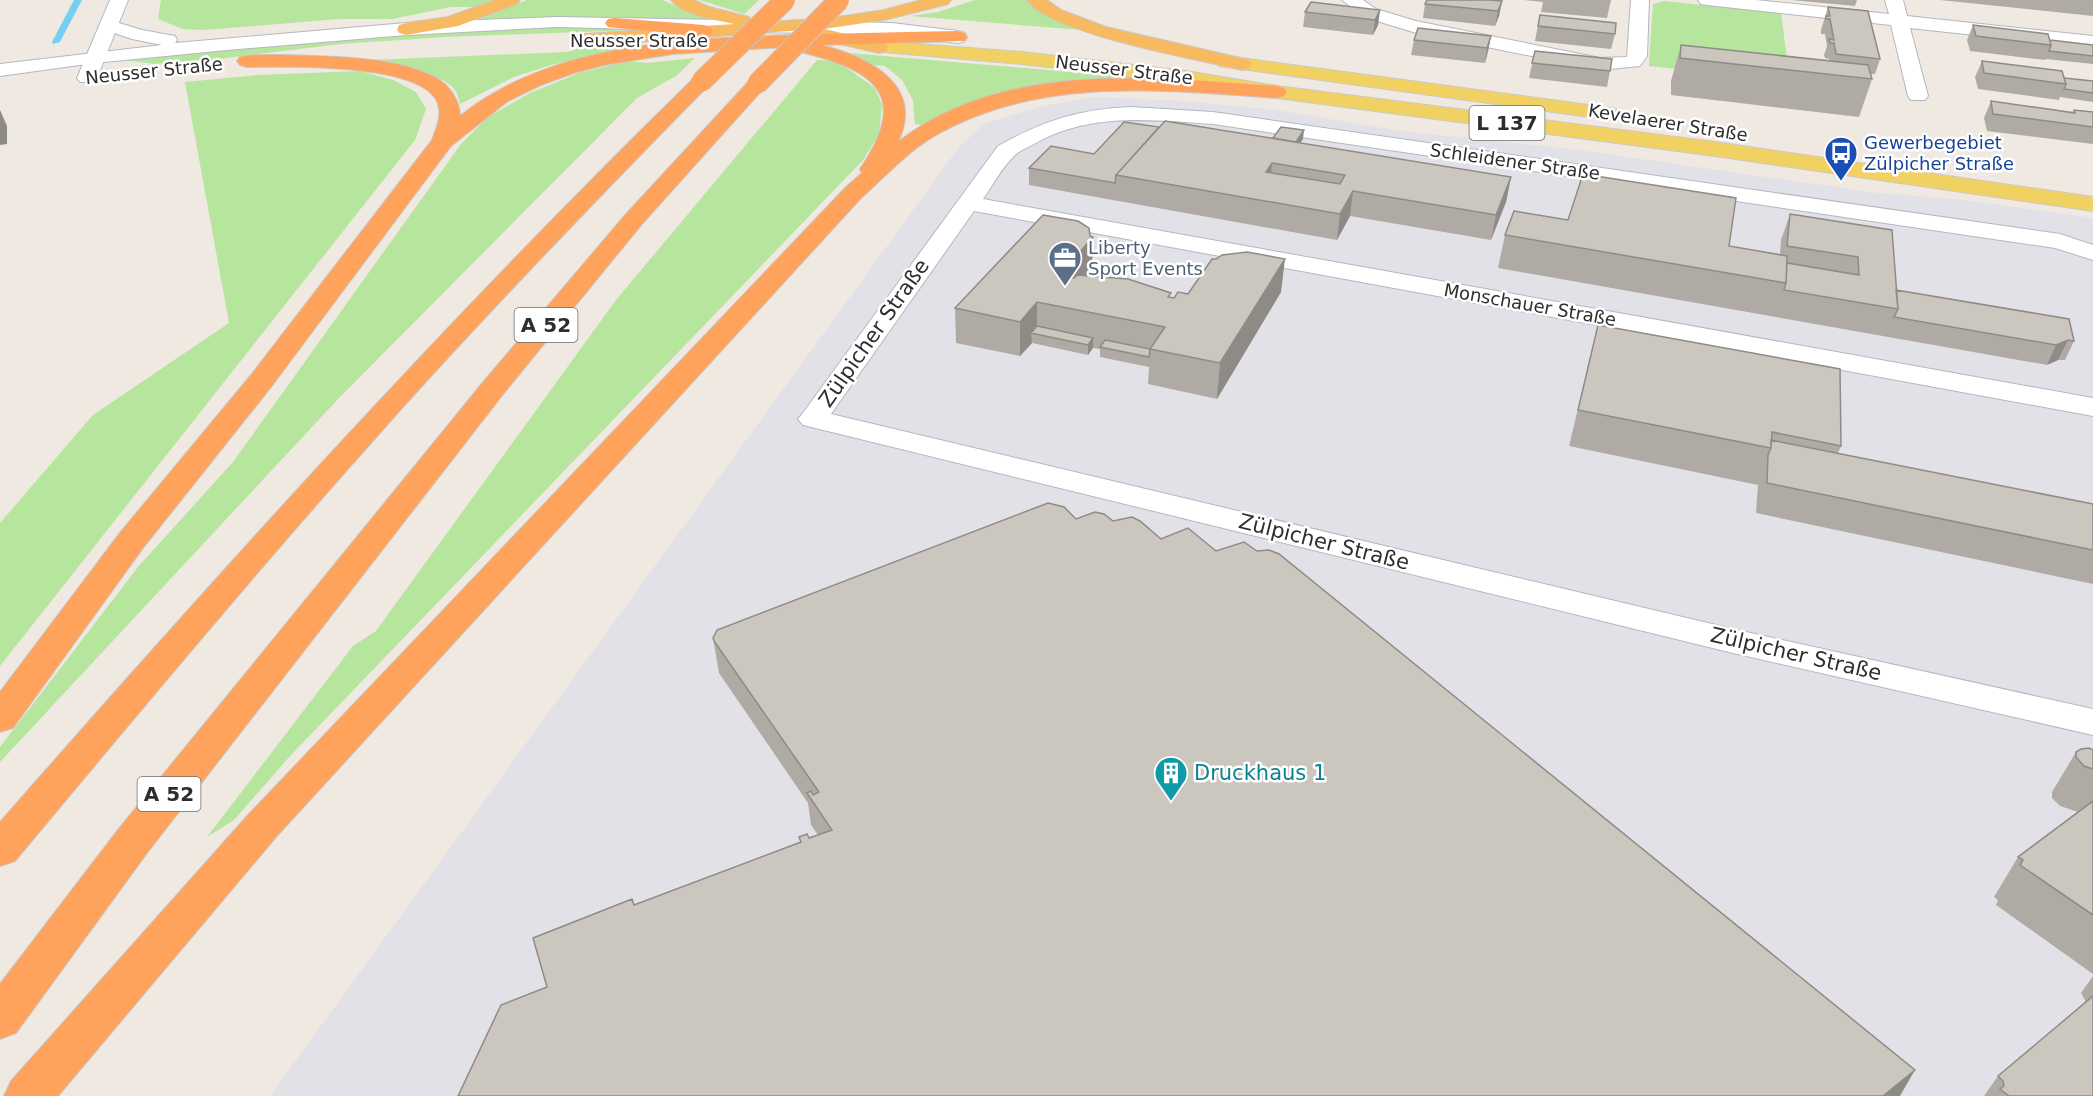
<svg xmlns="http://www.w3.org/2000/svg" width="2093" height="1096" font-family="'DejaVu Sans',sans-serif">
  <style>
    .industrial { fill: #e3e1e8 }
    .green { fill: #b6e59e }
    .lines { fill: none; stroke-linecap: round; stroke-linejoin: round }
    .stream { fill: #75cff0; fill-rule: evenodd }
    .minor-casing { stroke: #b4b7c1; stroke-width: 2 }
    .tertiary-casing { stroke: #b4b7c1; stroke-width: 2 }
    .secondary-casing { stroke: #b4b7c1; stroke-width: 2 }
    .primary-casing { stroke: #c9c9c9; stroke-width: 2 }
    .trunk-casing { stroke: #c9c9c9; stroke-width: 2 }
    .motorway-casing { stroke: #c9c9c9; stroke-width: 2 }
    .minor { fill: #fff; fill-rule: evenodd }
    .tertiary { fill: #fff; fill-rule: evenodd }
    .secondary { fill: #fff; fill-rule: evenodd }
    .primary { fill: #f2d163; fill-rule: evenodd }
    .trunk { fill: #f8ba60; fill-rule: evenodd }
    .motorway { fill: #ffa35c; fill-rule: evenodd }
    .motorway-bridge-casing { stroke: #c9c9c9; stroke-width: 22; stroke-linecap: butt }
    .motorway-bridge { stroke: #ffa35c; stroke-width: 20 }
    .wall { fill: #afaba4 }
    .shaded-wall { fill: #8e8b86 }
    .building { fill: #cbc7bf; stroke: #8e8b86; stroke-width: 1.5; fill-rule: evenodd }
    .labels { text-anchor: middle; stroke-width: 5; stroke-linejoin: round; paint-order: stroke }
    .far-street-label { font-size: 18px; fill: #2e2e2e; stroke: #fff }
    .far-transit-label { font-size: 18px; fill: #164399; stroke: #fff; text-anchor: start }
    .far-service-label { font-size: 18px; fill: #4e5e75; stroke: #fff; text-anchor: start }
    .shield { fill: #fff; stroke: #6d6d6d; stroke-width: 1.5 }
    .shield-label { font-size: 20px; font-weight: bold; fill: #2e2e2e }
    .street-label { font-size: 21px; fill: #2e2e2e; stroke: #fff }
    .culture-label { font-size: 21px; fill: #0d838f; stroke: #fff; text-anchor: start }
  </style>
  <rect width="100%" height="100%" fill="#efe9e1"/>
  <path class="industrial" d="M1095,97L1185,101L1277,110L1401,131L1572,149L1878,193L1956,199L2093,218V1096H270L959,147L985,123L1043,106Z"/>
  <path class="green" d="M161,0H497L481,7H451L392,19H339L203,30L183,29L158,19Z
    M527,0H662L707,19L581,18L476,21Z
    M700,0H759L744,14Z
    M975,0H1027L1052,17L1081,30L910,16L938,12Z
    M1664,1L1781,13L1790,82L1649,66L1653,4Z
    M570,26L633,30L446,37L340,44L210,60L154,64L120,59L360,36Z
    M622,47L624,49L551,65L514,77L460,104C459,100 458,94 455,90C442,72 389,63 368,60L568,52L579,48Z
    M849,53L1129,77L1127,80L1003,93L957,108L924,125L915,124L913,100L902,80L885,66L873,65Z
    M695,58L676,76L637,98L339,398L0,762V747L138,567L233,462L461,144L488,117L530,93L579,73L627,61L647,63Z
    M817,60L837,61L875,88L882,105L879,134L863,160L290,756L234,820L207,837L353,646L376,631L616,300Z
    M360,71L393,80L416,92L426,109L415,140L0,666V523L93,415L229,323L185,82L258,75Z"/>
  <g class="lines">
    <path class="stream" d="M74,0H82L60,42L53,44L52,42Z"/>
    <g class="minor-casing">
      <path id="minor" d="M1342,0H1363L1376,9L1416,21L1600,58L1627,57L1631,0H1649L1647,56L1640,66L1600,70L1413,32L1364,17Z
        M1698,0H1756L1889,14L1885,0H1903L1907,16L2093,36V48L1910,28L1928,96L1925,100H1911L1908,96L1891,25L1707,5L1701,4Z
        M1131,107L1213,112L2060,234L2093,245V260L2055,248L1213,124C1153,120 1091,112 1036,143C1029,147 1018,151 1013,157C1001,169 993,185 983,199L2093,398V416L974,211L831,414L1733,629L2093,709V735L1733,653L803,425L798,419L803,413L998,146C1043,121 1079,109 1131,107Z"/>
    </g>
    <g class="tertiary-casing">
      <path id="tertiary" d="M110,0H128L97,78L94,82H80L77,78Z"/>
    </g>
    <g class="secondary-casing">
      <path id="secondary" d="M557,17L892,23L958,31L965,33L967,37L965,41L958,43L892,35L557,27L406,35L227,50L94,63L0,76V64L162,45L132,39L103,29L100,25L103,21L109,20L142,30L175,36L177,40L175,43L406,23Z"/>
    </g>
    <g class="primary-casing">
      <path id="primary" d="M879,41L1022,52L1186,71L1277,86L1715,142L2093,197V211L1715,156L1277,98L1186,83L1022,64L872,51L870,47L872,43Z
        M1226,56L1611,108L1618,110L1621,114L1618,118L1611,120L1219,66L1216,62L1219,58Z"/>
    </g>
    <g class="trunk-casing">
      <path id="trunk" d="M495,0H520L517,4L458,26L406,35L399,33L397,29L399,25L406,23L448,17Z
        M671,0H694L709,7L749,17L751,23L831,18L884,10L921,0H951L948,4L884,20L824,29L886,43L888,47L886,51L879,53L814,38L812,34L817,29L584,46L577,44L575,40L577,36L584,34L734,24C717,20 682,15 671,0Z
        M1027,0H1047L1061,10L1106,27L1249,60L1252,64L1249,68L1242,70C1197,59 1051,34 1027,0Z"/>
    </g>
    <g class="motorway-casing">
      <path id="motorway" d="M614,18L704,25L711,27L713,31L711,35L704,37L608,27L605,23L608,19Z
        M958,31L965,33L967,37L965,41L821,45C869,57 925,85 898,142C1003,60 1153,77 1277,86L1284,88L1287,92L1284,96L1277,98C1162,90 1040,76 936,135C908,151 886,176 862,197L276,837L58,1096H4L11,1081L248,815L846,187L862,173L860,169C910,95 877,71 801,52L799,48L800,46L673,54L604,65L574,73L541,85L508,101L451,146L271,387L143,548L13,728L0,732V692L119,534L251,375L432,140C436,129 442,116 438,104C425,62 284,67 247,67L240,65L237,61L240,57C253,54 268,55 282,55C325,56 405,56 441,81C452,89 460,103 460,116C552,43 681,39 794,35C849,33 903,32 958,31Z
        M701,76L708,78L711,82L708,86C593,203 479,321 371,443C249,580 132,721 15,861L0,866V822C224,567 451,315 694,78Z
        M757,78L764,80L767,84L764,88L642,224L504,393L147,853L16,1033L0,1039V984L117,831L484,381L626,214L750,80Z"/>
    </g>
    <use href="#minor" class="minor"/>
    <use href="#tertiary" class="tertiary"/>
    <use href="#secondary" class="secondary"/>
    <use href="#primary" class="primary"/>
    <use href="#trunk" class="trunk"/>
    <use href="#motorway" class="motorway"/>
    <g class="motorway-bridge-casing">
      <path id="motorway-bridge" d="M701,82L785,0
        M757,84L839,0"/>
    </g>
    <use href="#motorway-bridge" class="motorway-bridge"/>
  </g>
  <path class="wall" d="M1524,0H1611L1607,18L1541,12L1543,2Z
    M1791,0H1857L1855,6Z
    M1940,0H2093V16Z
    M1502,1L1499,16L1495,26L1423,18L1425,4Z
    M1828,7L1880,59L1875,74H1870L1872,79L1859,117L1671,95V81L1681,45L1830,61L1829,59L1825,58L1824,55L1827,46L1825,34H1821V30Z
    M1380,10L1378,25L1373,35L1303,27L1305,12Z
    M1540,15L1615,34L1611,49L1535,41Z
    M1973,25L2050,40L2093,45V64L2046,59L2045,60L1970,51L1967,40Z
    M1491,36L1488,51L1485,63L1411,55L1414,40Z
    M1535,51L1610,71L1607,87L1529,78Z
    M1982,61L2064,78L2093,81V102L2060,97L2059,100L1978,89L1975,77Z
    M1991,101L2073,112L2074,110L2093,112V144L1987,131L1984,118Z
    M1159,127L1273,138L1303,139L1300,143L1511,177L1506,202L1491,240L1350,216L1337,240L1029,185V168L1094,154Z
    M1790,214L1892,230L1896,290L2074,341L2065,360H2058L2047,365L1498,268L1505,235L1568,220L1780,254L1781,240Z
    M1090,236L1093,237L1092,270L1087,276L1174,298L1188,294L1281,292L1217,399L1148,384L1149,367L1100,357V349L1093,348L1088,355L1032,343L1020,356L956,343L955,308Z
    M1598,325L1841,446L1838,453L2093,504V584L1756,513L1758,485L1569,446Z
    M1076,519L1113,521L1161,539L1216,551L1915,1070L547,987L634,905L800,842L799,837L809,838L818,835L811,825L808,803L719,673L713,638Z
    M2093,750V974L1996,905L1998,900L1994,897L2018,857L2078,812L2060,806L2052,798V792L2076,752Z
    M2093,976V1096H1984L1998,1076L2086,1002L2081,993Z"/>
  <path class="shaded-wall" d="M1502,1L1499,16L1495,26L1498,11Z
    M1380,10L1378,25L1373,35L1375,20Z
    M1491,36L1488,51L1485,63L1487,48Z
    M0,110L7,126V144L0,145Z
    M1304,130L1303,139L1285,164L1286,156Z
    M1272,163L1270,187L1266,172Z
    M1511,177L1506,202L1491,240L1496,215Z
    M1353,191L1350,216L1337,240L1340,214Z
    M1093,237L1092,270L1073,293L1064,270Z
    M1285,259L1281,292L1217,399L1220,363Z
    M1037,302V334L1031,333L1032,343L1020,356V322Z
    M1093,338V348L1088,355V345Z
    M2068,340L2058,360L2047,365L2056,345Z
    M1915,1070L1900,1096H1883Z"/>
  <path class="building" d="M1427,0H1490L1502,1L1498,11L1425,4Z
    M1311,2L1380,10L1375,20L1305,12Z
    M1828,7L1868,11L1880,59L1836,54L1834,43H1830L1829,39L1834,40L1830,19H1826V16H1830Z
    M1540,15L1616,23L1615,34L1538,26Z
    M1973,25L2048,34L2051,45L1976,36Z
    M1418,28L1491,36L1487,48L1414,40Z
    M2050,40L2093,45V56L2049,51L2051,45Z
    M1681,45L1868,65L1872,79L1680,58Z
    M1535,51L1612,59L1610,71L1532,63Z
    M1982,61L2062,71L2066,84L1984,73Z
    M2064,78L2093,81V93L2064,89L2066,84Z
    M1991,101L2075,113L2074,110L2093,112V127L1993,114Z
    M1165,121L1511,177L1496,215L1353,191L1340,214L1116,175ZM1272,163L1345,175L1340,184L1266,172Z
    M1124,122L1159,127L1116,175L1115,183L1029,168L1051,146L1094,154Z
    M1281,127L1304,130L1296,142L1273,138Z
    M1583,174L1736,198L1729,246L1787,256L1786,283L1505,235L1514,211L1568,220Z
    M1790,214L1892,230L1898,309L1784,290L1786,283L1787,263L1859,275L1858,257L1787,246Z
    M1043,215L1078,221L1089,228L1090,236L1093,237L1064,270L1073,272L1068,277L1074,278L1077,275L1128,279L1171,293L1168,297L1174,298L1178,292L1188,294L1212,259H1216L1222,255L1247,252L1285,259L1220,363L1150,349L1165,327L1037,302L1020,322L955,308Z
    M1896,290L2069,319L2074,341L2068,340L2056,345L1894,317L1898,309Z
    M1598,325L1840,369L1841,446L1772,432L1771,448L1578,410Z
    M1037,326L1093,338L1088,345L1031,333Z
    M1105,340L1150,349L1149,357L1100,347Z
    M1771,440L2093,504V550L1767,483L1768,455L1771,448Z
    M1048,503L1064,507L1076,519L1095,512L1104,514L1113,521L1132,517L1140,521L1161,539L1188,528L1216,551L1244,542L1257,551L1269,550L1279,554L1915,1070L1883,1096H458L501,1005L547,987L533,938L632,899L634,905L801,842L799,837L807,834L809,838L832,830L807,793L811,791L813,795L819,792L714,641L713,638L717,630Z
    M2089,748L2093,750V769L2084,766L2076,757V752L2081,749Z
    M2093,801V915L2020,865L2023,860L2018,857Z
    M2093,996V1096H2009L2000,1089L2004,1086L2003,1081L1998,1076Z"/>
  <defs>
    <g id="bus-pin" transform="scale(1.725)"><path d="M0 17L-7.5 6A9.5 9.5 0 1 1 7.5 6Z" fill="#1a4fb4" stroke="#fff"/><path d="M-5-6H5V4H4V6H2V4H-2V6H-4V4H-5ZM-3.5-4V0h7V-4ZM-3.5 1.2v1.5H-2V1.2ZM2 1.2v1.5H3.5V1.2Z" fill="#fff"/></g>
    <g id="office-pin" transform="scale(1.725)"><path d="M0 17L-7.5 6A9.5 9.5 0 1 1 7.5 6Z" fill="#5c6f8a" stroke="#fff"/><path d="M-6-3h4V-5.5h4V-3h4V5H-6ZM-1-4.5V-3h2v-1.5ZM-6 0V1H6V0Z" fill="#fff"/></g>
    <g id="building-pin" transform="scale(1.725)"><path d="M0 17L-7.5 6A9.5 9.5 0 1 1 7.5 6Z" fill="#0f9aa8" stroke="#fff"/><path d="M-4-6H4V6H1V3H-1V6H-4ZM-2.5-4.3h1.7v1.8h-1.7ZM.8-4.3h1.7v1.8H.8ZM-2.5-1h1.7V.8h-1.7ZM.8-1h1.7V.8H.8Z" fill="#fff"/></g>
  </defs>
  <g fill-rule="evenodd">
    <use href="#bus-pin" x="1841" y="153"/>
    <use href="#office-pin" x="1065" y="258"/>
    <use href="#building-pin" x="1171" y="773"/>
  </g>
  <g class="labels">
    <g class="far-street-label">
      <text x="639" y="47">Neusser Straße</text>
      <text transform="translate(1124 70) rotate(7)" y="6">Neusser Straße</text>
      <text transform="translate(154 71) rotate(-6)" y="6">Neusser Straße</text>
      <text transform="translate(1668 123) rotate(9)" y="6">Kevelaerer Straße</text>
      <text transform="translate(1515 162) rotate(8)" y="6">Schleidener Straße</text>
      <text transform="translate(1530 305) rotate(10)" y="6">Monschauer Straße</text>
    </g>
    <g class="far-transit-label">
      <text x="1864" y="149">Gewerbegebiet<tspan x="1864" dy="21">Zülpicher Straße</tspan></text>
    </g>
    <g class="far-service-label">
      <text x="1088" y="254">Liberty<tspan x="1088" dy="21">Sport Events</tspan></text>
    </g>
    <g class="shield">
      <rect x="1469.5" y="106" width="75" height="34" rx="4.5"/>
      <rect x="514.5" y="308" width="63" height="34" rx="4.5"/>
      <rect x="137.5" y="777" width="63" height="34" rx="4.5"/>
    </g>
    <g class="shield-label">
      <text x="1507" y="130">L 137</text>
      <text x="546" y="332">A 52</text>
      <text x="169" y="801">A 52</text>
    </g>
    <g class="street-label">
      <text transform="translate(874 333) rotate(-55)" y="7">Zülpicher Straße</text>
      <text transform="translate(1324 542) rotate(14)" y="7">Zülpicher Straße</text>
      <text transform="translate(1796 654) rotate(13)" y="7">Zülpicher Straße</text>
    </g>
    <g class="culture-label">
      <text x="1194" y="780">Druckhaus 1</text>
    </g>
  </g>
</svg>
